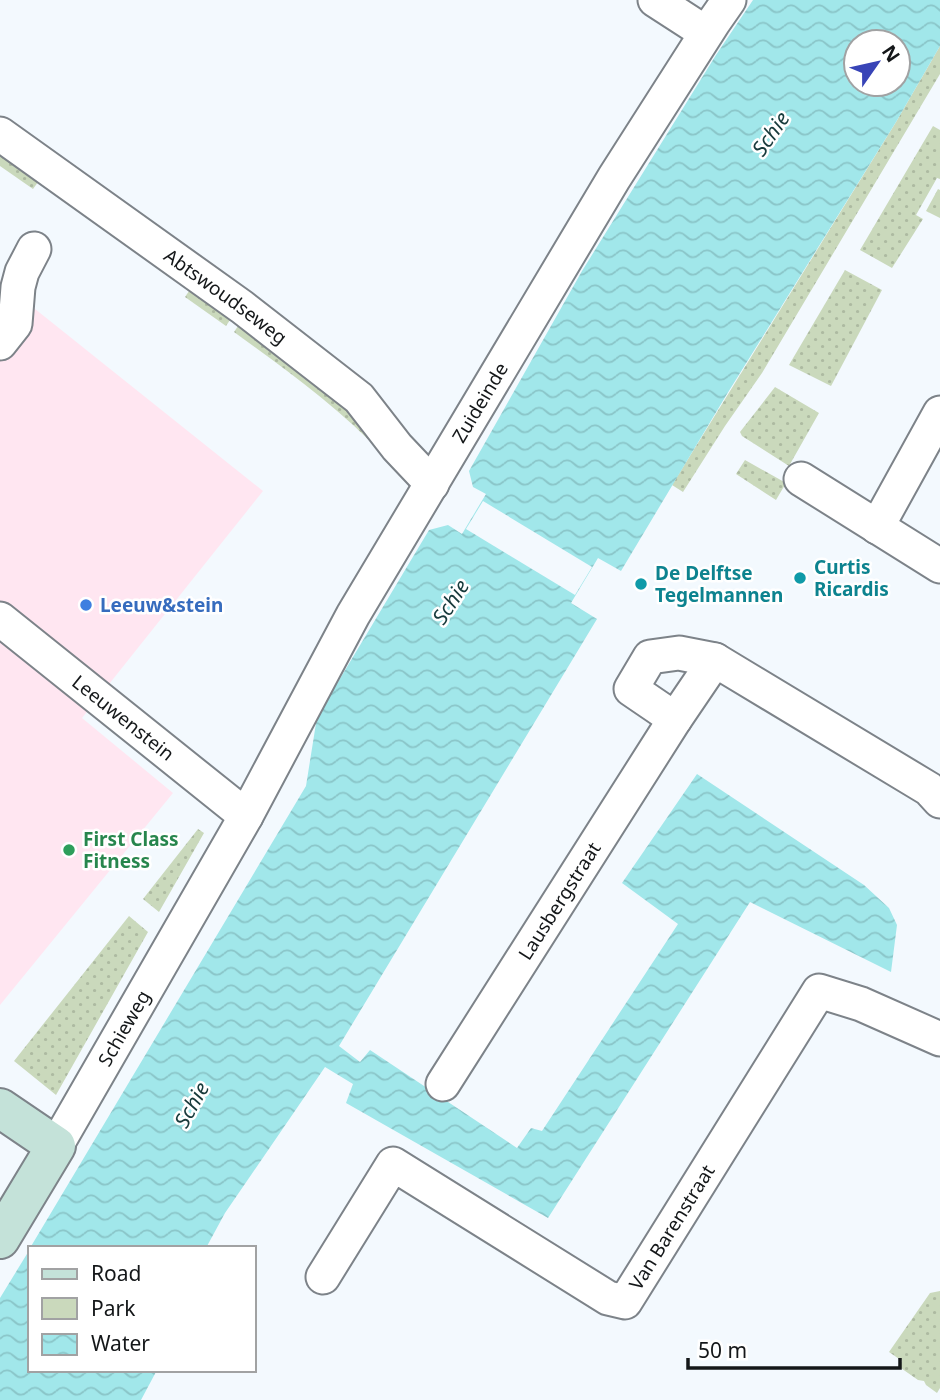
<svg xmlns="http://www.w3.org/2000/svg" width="940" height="1400" font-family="'Noto Sans',sans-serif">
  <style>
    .commercial { fill: #ffe6f1 }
    .green { fill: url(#green-dots) }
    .water { fill: url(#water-waves); fill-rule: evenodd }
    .pier { fill: #f3f9fe }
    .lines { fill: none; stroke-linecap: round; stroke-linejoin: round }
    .street-casing { stroke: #7d8389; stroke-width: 37 }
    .secondary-casing { stroke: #7d8389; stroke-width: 42 }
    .street { stroke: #fff; stroke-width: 33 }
    .secondary { stroke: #c4e2d9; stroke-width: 38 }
    .culture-dot { fill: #0f9aa8; stroke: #fff; stroke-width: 2.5 }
    .shop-dot { fill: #3f7fe0; stroke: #fff; stroke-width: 2.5 }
    .leisure-dot { fill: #2e9e5b; stroke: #fff; stroke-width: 2.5 }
    .labels { text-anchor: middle; stroke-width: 5; stroke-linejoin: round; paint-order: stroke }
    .street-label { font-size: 19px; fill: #141719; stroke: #fff }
    .culture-label { font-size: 19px; font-weight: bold; fill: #0d838f; stroke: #fff; text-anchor: start }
    .shop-label { font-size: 19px; font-weight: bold; fill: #366cbe; stroke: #fff; text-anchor: start }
    .leisure-label { font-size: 19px; font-weight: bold; fill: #27864d; stroke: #fff; text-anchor: start }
    .water-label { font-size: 21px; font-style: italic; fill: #173a3b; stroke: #fff }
  </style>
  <defs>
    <pattern id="green-dots" width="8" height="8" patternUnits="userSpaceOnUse" patternTransform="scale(1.75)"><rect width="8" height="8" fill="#cad9bc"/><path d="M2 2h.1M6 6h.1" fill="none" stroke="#adbaa1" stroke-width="1.8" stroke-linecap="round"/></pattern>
    <pattern id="water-waves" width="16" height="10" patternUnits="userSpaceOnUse" patternTransform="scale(1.75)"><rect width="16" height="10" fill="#a1e7ea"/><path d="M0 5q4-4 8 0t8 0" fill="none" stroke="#8ac5c8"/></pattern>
  </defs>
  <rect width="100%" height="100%" fill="#f3f9fe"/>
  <path class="commercial" d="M0,281L263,491L82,718L173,793L0,1005Z"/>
  <path class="green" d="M940,46V74L762,373L725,426L683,492L672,485L896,122Z
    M933,126L940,130V179L937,178L916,215L923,219L892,268L860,250Z
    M0,149L41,178L33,189L0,166Z
    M938,189L940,190V218L926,211Z
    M845,270L882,290L831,386L789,365Z
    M193,285L234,314L226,326L185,297Z
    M242,320L349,403L384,456C340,408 286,370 234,332Z
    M775,387L819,413L789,466L742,436L740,432Z
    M745,460L786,483L776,500L736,474Z
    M198,829L204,833L159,912L143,899Z
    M129,916L148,932L56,1095L14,1061Z
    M940,1291V1388L937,1393L926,1385L924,1381L918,1380L898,1366L902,1361L889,1352L930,1293Z"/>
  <path class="water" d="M753,0H940V46L896,122L727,394L621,571L598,558L571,603L597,619L339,1046L360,1062L370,1050L517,1148L531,1128L542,1131L678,924L622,883L697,774L864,885L889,908L897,925L891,972L750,902L548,1218L346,1103L353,1084L325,1067L225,1213L206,1248H30L306,786L317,717L429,530L448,525L462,534L486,494L473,487L469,471L582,271L716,55ZM856,42H898V84H856Z
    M30,1249V1370H157L141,1400H0V1298Z"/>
  <path class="pier" d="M483,501L592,567L575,595L466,529Z"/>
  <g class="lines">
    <g class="street-casing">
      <g id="street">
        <path d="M655,0L706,33"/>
        <path id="s1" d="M0,134L242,307L359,398L397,447L432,484"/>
        <path d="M0,343L15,324L18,287L22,272L34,249"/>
        <path d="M801,479L940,566"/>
        <path d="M877,527L940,413"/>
        <path id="s2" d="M0,619L246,816"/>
        <path d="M675,719L631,689L650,657L679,653L715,660"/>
        <path id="s3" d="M443,1084L675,719L715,660L929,789L940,801"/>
        <path id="s4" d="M56,1146L246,816L353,615L614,178L713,23L729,0"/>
        <path id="s5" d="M323,1277L393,1164L608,1298L625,1302L819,991L861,1004L940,1039"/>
      </g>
    </g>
    <g class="secondary-casing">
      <path id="secondary" d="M0,1108L56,1146L0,1239"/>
    </g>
    <use href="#street" class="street"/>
    <use href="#secondary" class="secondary"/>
  </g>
  <g class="culture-dot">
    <circle cx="800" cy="578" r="7"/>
    <circle cx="641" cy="584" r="7"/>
  </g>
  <circle class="shop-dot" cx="86" cy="605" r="7"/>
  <circle class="leisure-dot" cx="69" cy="850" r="7"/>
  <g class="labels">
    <g class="street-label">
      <text dy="7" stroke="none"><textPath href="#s1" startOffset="278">Abtswoudseweg</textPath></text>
      <text dy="7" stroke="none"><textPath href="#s4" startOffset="856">Zuideinde</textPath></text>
      <text dy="7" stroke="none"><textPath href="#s2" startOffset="158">Leeuwenstein</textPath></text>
      <text dy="7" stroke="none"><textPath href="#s3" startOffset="217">Lausbergstraat</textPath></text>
      <text dy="7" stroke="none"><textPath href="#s4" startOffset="136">Schieweg</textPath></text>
      <text dy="7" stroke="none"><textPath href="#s5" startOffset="492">Van Barenstraat</textPath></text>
    </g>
    <g class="culture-label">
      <text x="814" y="574">Curtis<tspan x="814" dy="22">Ricardis</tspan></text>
      <text x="655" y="580">De Delftse<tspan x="655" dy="22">Tegelmannen</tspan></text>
    </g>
    <g class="shop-label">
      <text x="100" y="612">Leeuw&amp;stein</text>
    </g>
    <g class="leisure-label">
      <text x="83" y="846">First Class<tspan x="83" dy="22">Fitness</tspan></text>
    </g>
    <g class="water-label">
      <text transform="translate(771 134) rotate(-55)" y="7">Schie</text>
      <text transform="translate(451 602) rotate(-57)" y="7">Schie</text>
      <text transform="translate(192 1105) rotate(-61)" y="7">Schie</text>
    </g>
  </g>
  <rect x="28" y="1246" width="228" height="126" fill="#ffffff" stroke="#a1a2a3" stroke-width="2"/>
  <rect x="42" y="1269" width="35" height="10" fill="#c4e2d9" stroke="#a1a2a3" stroke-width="2"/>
  <text x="91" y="1281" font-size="21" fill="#141719">Road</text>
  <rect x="42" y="1298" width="35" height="21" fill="#cad9bc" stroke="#a1a2a3" stroke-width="2"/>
  <text x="91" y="1316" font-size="21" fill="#141719">Park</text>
  <rect x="42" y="1334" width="35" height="21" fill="url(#water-waves)" stroke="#a1a2a3" stroke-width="2"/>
  <text x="91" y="1351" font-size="21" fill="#141719">Water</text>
  <g transform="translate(877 63) rotate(56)"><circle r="33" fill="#ffffff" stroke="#a1a2a3" stroke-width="2"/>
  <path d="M0-5L12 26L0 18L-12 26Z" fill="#3844b7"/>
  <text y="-10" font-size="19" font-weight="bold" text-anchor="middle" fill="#141719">N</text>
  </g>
  <path d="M688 1358v10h212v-10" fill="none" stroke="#141719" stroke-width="3.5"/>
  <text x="698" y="1358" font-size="21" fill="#141719" stroke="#ffffff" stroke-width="5" paint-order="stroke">50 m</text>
</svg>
